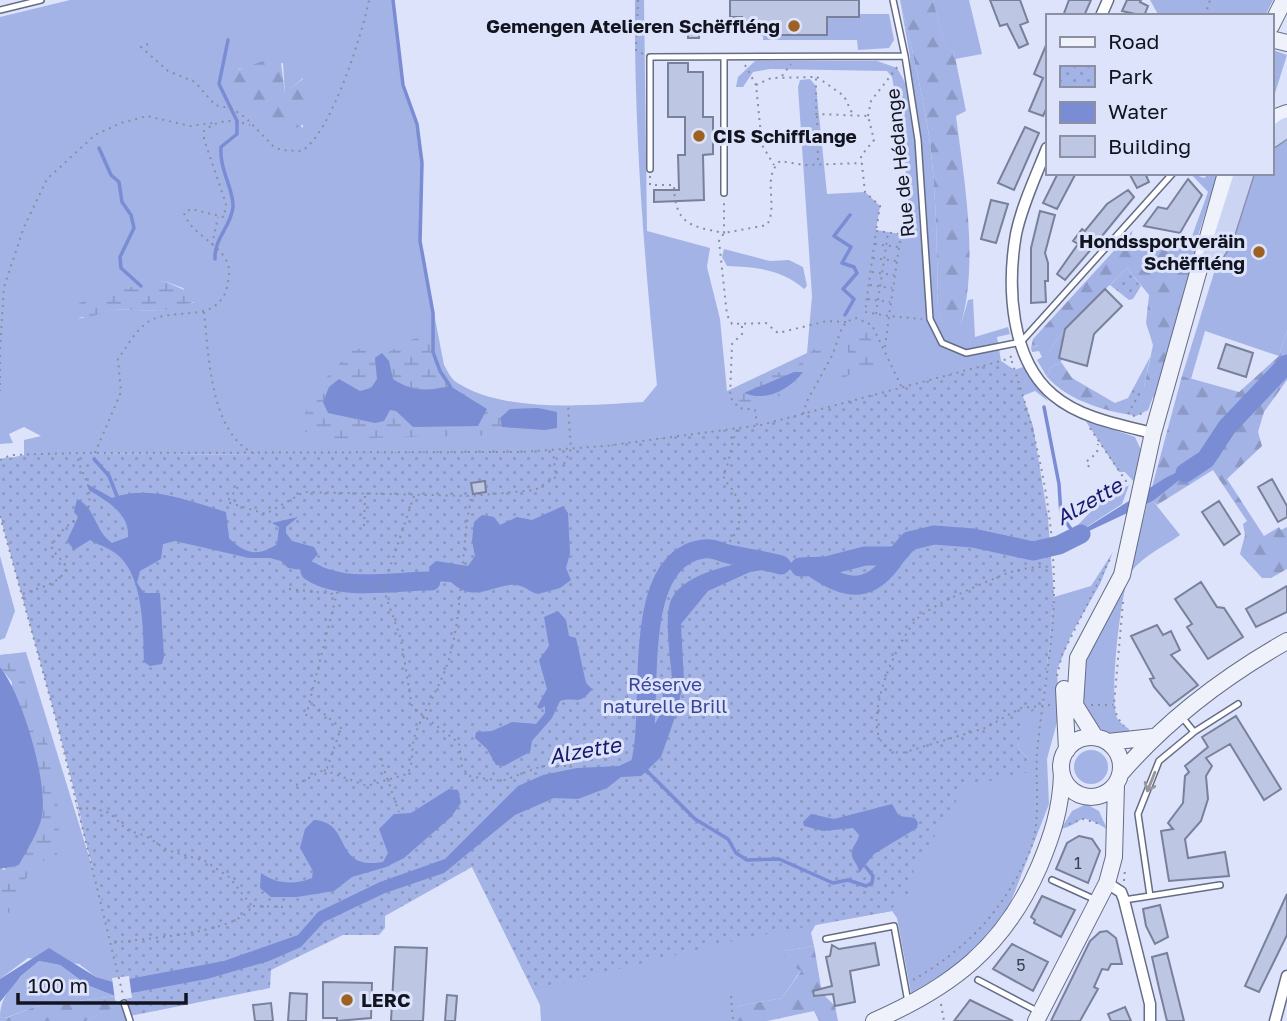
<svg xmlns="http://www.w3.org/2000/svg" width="1287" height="1021" font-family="'Golos Text',sans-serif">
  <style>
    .green { fill: #a4b3e6; fill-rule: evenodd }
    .forest { fill: url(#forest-firs) }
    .wetland { fill: url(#wetland-marsh); fill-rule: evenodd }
    .park { fill: url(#park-dots) }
    .water { fill: #7a8cd3 }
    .pier { fill: #dce3fb }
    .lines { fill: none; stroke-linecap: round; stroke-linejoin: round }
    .stream { stroke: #7a8cd3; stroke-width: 3.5 }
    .river { stroke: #7a8cd3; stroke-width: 19 }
    .building { fill: #bdc6e2; stroke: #78809b; stroke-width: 2 }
    .lane-casing { stroke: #656c86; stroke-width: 8 }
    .street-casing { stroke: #656c86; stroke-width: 13 }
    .secondary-casing { stroke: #656c86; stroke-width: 18 }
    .highway-casing { stroke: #8a91a9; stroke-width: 22 }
    .path { stroke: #898ea0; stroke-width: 2; stroke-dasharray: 2 5; stroke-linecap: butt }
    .lane { stroke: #fff; stroke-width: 5 }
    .street { stroke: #fff; stroke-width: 10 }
    .secondary { stroke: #eff2fb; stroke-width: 16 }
    .highway { stroke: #cbd4f3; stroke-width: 19 }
    .oneway { stroke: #94969a }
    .poi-dot { fill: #9d6124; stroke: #dce3fb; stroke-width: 2.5 }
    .labels { text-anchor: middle; stroke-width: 6; stroke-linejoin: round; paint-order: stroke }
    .number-label { font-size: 16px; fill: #3d4150 }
    .poi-label { font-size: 19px; font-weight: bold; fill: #12151f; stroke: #dce3fb; text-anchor: end }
    .street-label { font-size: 19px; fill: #12151f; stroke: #dce3fb }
    .park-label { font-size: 19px; fill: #38469a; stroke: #dce3fb }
    .water-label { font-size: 21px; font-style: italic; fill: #181a6c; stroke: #dce3fb }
  </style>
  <defs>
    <pattern id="forest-firs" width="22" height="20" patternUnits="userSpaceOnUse" patternTransform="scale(1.75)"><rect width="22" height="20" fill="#a4b3e6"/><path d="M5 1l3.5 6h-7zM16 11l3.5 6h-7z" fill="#8c99c5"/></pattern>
    <pattern id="wetland-marsh" width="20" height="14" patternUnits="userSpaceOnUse" patternTransform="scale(1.75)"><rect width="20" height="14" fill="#a4b3e6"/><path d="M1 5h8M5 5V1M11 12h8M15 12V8" fill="none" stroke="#8c99c5"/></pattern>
    <pattern id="park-dots" width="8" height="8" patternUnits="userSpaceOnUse" patternTransform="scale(1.75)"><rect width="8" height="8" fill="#a4b3e6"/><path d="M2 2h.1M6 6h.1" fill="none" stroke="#8c99c5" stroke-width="1.8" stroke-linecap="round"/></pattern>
  </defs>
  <rect width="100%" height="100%" fill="#dce3fb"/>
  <path class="green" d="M70,0H393L403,85L417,124L422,163L420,241L444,365C447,370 451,379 456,382C505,414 588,405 643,402L657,385C644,256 634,129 635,0H644L647,231L710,248L707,267L720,319L727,391L807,353L812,296L798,87L800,80L810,79L816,86L827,194L865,192L880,206L876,230L900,234L911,231L903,142L892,77L887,71L770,69L753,72L743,87H736L738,77L755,61H877L897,68L911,93L910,57L900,0C911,45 922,90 929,136C937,195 937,254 938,313L942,322L961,324L968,300L973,299L975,337L1008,327L1010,334L997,337L1001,361L1014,370L1023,367L1048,401L1035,391L1010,401L1004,445L295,470L257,455L77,453L0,460L24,455V440L41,436L24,427L9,434L13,443L0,444V17ZM283,63L285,94L303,78V128L238,69ZM164,281L183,288L194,303L185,302L160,311L112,309L78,319L141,286Z
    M933,0H969L982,54L955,59L954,52L945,47Z
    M1150,0H1273L1265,16H1159Z
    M859,14H889L894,40L889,48L858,50L857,40H763V35H827V17H859Z
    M1273,50L1287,55L1271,106V51Z
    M1287,137V331L1279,356L1205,331L1191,379L1182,376L1218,260L1253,175L1271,173V149Z
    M1190,173L1204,178L1210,173H1218L1196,242L1191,239L1208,192Z
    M724,249L770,261L789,260L803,267L807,286L804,289C782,269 755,267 727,266L722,257Z
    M1065,329L1061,362L1050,368L1047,377L1037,360L1042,357L1039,351L1032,352L1031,348L1039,345L1049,351Z
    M1150,357L1144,387L1161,378L1156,397H1153L1148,410L1136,416L1115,412V403L1128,398Z
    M1085,420L1135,437L1141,450L1134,482L1125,472H1119Z
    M1129,485L1122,504L1059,545L1096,506Z
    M1153,501L1180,535C1165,546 1137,559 1129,576C1120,595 1109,700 1117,718C1120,723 1125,726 1129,729L1130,734L1111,735C1085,722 1076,701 1078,673L1129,575L1147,504Z
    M1113,552L1100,584L1072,633L1057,670L1059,715L1047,759L1049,804L1005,917L987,940L961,963L911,993L897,918L892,911L816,924L811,933L814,946L784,951L801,970L782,998L739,1006L735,1021H541L540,1005L472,867L1029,760L1018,747L1023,717L1043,705L1054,597L1091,586Z
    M0,556L15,611L5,638L0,640Z
    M26,652L94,873L73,793L129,979L112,982L96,977L79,964L28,958L0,979V869L5,870L12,682L0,667V655Z
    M1074 767a17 17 0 1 1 34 0a17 17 0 1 1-34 0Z
    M1086,804L1099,811L1107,829C1075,810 1086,823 1061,829L1072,811Z
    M39,961L60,965L87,985L115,996L34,1007L5,1018L0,1017C0,992 20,977 39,961Z
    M130,1002L127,1006L134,1021H86L118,1004Z"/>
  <path class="forest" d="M900,0H933L945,46L954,52L966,111L956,116C964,179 979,262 961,324L956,326L942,323L938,313C937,254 937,195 929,136C922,90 911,45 900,0Z
    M280,55L285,93L304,78L310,84L311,118C291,139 267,127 247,111C242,107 234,103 230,97C227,90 227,81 226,74Z
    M1133,230L1126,250L1178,245L1191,239L1196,242L1192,272L1161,378L1156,390L1148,395L1144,387L1153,345L1146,323L1149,295L1127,268L1065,329L1049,351L1043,352L1038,345L1031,348L1033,339Z
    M1287,331V380L1264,412L1258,432L1262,446L1227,479L1264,536L1279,527L1281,530L1287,527V569L1271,578H1262L1240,554L1245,535L1243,524L1247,521L1213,470L1157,505L1153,501L1203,461L1152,487L1182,376L1239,392L1279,356Z
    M1061,362L1072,378L1115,403V412C1088,405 1066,397 1047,377L1050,368Z
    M814,946L822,993L835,1006L838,1021H819L814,1011L767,1021H734L739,1006L782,998L801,971L784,961V951Z
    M115,996L116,1006L86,1021H0V1017L6,1018L34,1007Z"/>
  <path class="wetland" d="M164,281L198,296V301L160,311L112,309L91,317H69L71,308L97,293Z
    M432,329C435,381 451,385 496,403L505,435L318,439L304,431L302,419L321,383L353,350L374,346L387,353ZM377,365L390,371L393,379C412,392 428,391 450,386L478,426L413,427L396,411L390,410L384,421L357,420L328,412L346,383L360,391L371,388L377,379Z
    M865,330L874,344L881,365L856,370L846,377L826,380L848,354V341L855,331Z
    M829,340C828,352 819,359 811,367C792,386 767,417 736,399L734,393L773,374L796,367L814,349Z
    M11,654L24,668L27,707L47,742L60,817L57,855C30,862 18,889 9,913L0,910V869L5,870L12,682L0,667V655Z"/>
  <path class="park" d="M1127,268L1141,286L1133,299L1129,300L1110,285Z
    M1001,361L1014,370L1033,426L1048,518L1054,597L1043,705L1024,717L1018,747L1029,760V772L965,787L914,870L911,893L897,898L892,911L741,939L533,990L472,867L385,916V928L379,935H343L271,970L270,988L130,1016L125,1008L120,972L57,723L0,516V460L3,458L77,453L257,455L586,448L761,425Z"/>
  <path class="water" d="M382,353L389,361L393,379C412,392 428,391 450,386L487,409L478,426L413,427L396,411L390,410L384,421L375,423L328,413L323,402L329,387L339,379L360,391L371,388L377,379L375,358Z
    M794,372H803C789,390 766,402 744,393Z
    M538,408L557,412V428L545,430L502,427L500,418L510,409Z
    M1206,459L1153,501L1059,545L1167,477Z
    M87,484L112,498C150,484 189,501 226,512L229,538C244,554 259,557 277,544L279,527L272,523L298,517L286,527V533L292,541L314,547L318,554L312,561L310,571L288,568L281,561L270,558H249L175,541L163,544L161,559L140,571L137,583L144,593H160L164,656L162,664L150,666L144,662C143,631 144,579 119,556C110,548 100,546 90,540L74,550L67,541L78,517L74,512L77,499C96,508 95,532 112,543L128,537C130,513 106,501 89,490Z
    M563,506L568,513L570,553L566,568L571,580L560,588L538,594C531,593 525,586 517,585C493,583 475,605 451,582L431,581L429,567L436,561L468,566L475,556L472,541L474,522L482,515L494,517L500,525L517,517L532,520Z
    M765,560L826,566L836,584L812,572L775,568L750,572L708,591L681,624L684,682L674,720L661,757L641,776L621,777L607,788L578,799L554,798L515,815L444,873L385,893L324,922L301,947L269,961L207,979L115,996L87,985L60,965L39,961L21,976L0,1002V979L49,948L96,977L113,982L224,961L298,935L318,912L380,882L445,859L518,786L543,775L577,768L619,766L636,758L661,713L663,691L672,680C671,660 663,614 672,598C686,572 739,562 765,560Z
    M558,611L566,620L569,636L576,638L586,683L592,689C578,707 577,696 560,701L552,718L532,741L530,752L504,766L496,765L487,749L475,738L476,732L492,731L512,722L536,724L545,713V706L540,709L537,707L547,689L539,660L549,646L544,617Z
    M0,667C22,694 48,781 42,816C39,832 26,851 19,865L0,869Z
    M449,789L458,790L461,803L451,817L404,858L386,867L352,877L334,891L297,897H271L260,888L261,873C276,884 295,885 312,878L313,871L300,848L305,829L314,820C353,822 332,871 383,862L388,853L379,829L394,814L411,813Z
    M892,804L899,816L915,818L918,823L917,828L874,854L859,873C859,863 850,860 852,851C853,845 858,842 859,835L853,828L823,831L804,826L803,822L811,814L834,819Z"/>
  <path class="pier" d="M129,976L132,998L115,1000L112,978Z"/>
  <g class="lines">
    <path class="stream" d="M393,0L403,85L417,124L422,163L420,241L433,313V352L440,371L450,386
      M99,148L111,175L119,182L122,202L131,215L134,228L120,257L121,268L141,286
      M215,259C214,238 231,227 233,207C234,190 219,169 221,147L237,134V121L219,84L228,40
      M845,315L854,299L843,289L857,273L854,267L842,263L851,247L834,236L850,215
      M1044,407L1059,484L1061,515L1076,536
      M94,459L109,476L117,496
      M644,768L695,819L728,839L736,853L747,860L779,859L833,883L848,880L866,886L872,883L873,876L866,867"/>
    <path class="river" d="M1185,473L1206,459L1227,427L1287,364
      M800,567L826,566L865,556H896L909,541L934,535L973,538L1033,551L1059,545L1081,534
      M815,569C848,592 872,593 896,556
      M310,571C342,592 394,581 431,581
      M640,765C656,710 627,560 703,549C714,547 719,552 728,554C746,558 763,560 781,565"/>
  </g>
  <path class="building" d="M730,0H859V17H827V35H760V32H742V17H730Z
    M990,0H1020L1028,22L1020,25L1028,44L1019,48L1007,24L1000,26Z
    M1069,0H1091L1084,16H1063Z
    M1127,0H1141L1140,2L1148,6L1144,16L1122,11Z
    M688,25H719V34H699V38H688Z
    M1047,43V107L1043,116L1029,111L1043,78L1034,74Z
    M668,63H688V72H703V117H713V154L703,155L704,200L654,202V190H679L678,155H685V117H668Z
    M1025,127L1039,133L1014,190L998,183Z
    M1058,173H1076L1057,209L1043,203Z
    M1129,173H1145L1149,182L1137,188Z
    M1188,179L1202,195L1180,233L1144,226L1158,207L1167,209Z
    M1128,190L1134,197L1093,247L1065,280L1057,274L1078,244L1073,241L1082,229L1085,231L1107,204Z
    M991,200L1008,204L996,243L981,239Z
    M1040,211L1055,215L1045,253L1048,263V281H1045L1046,302L1031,303V248Z
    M1105,289L1122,306L1094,334L1087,366L1059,358L1065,329Z
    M1226,344L1253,353L1246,377L1218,368Z
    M1272,479L1287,506V517L1278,522L1258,487Z
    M485,481L486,492L473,494L471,483Z
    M1219,501L1240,534L1224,545L1202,512Z
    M1201,582L1217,607L1224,608L1243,637L1208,659L1187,627L1192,624L1175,599Z
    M1287,586V612L1256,627L1246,609Z
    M1157,625L1163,635L1171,631L1180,650L1171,655L1198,685L1170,706L1154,687L1150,679L1154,678L1131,636Z
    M1236,716L1281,789L1264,800L1230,744L1206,758L1212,766L1206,776L1208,799L1201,821L1185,839L1188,858L1225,852L1229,876L1169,881L1161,831L1173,829L1168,823L1183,803L1185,776L1189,772L1185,766L1208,747L1202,737Z
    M1079,836L1092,839L1100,851L1088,883L1056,869L1067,843Z
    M1287,894V935L1259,992L1245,986Z
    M1042,896L1075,910L1061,937L1034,923L1035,920L1031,917Z
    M1160,905L1168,937L1155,944L1146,926L1143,909Z
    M1107,931L1116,938L1122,964H1111L1108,970L1102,969L1094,987L1098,989L1080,1021H1051L1090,941L1100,932Z
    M875,943L879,965L850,971L855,1002L835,1006L833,994L814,996L813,991L832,986L826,957L830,956L832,945L839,949Z
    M1012,944L1048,962L1033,991L993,969Z
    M395,947L427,948L423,1021H391Z
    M1167,953L1184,1021H1167L1159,988L1152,957Z
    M323,982L372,983L371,1018L337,1021V1018H323Z
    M290,993L307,994L306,1021H288Z
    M447,995L457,996L455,1021H445Z
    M970,1000L1013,1021H954Z
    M271,1003L273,1021H255L253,1005Z
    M1125,1007L1131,1021H1111L1108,1014Z"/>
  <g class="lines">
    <g class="lane-casing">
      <path id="lane" d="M893,0L905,56
        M0,10L41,0
        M724,57V193
        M650,169V57L905,56L918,140L930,319L942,343L966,353L1021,342L1173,173
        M1182,717L1194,732
        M1052,880L1096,900
        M1150,896L1220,885
        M1124,900L1150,896L1138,814L1159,761L1194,732L1238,704
        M826,939L894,926L908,1002
        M978,980L1037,1011
        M124,1003L130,1021"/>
    </g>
    <g class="street-casing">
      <path id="street" d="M1101,16L1108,0
        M1047,148C1036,176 1022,205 1016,234C1007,286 1010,359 1053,395C1080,418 1120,425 1153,433
        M1107,883L1121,892L1124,900L1150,1004V1021
        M1275,1021L1287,976"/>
    </g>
    <g class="secondary-casing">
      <path id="secondary" d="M1271,26L1284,0
        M1271,39L1287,43
        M1271,119L1287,113
        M1064,689L1067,750
        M1061 767a30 30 0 1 1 60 0a30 30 0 1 1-60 0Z
        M1095,737L1075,705L1078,658L1122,575L1153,433L1226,173
        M1108,742L1153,737
        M1121,773C1168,719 1225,676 1287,641
        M874,1021C952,987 1004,947 1039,867C1052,836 1061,809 1062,774
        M1036,1021L1107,883L1114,857L1116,785"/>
    </g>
    <g class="highway-casing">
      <path id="highway" d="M1271,138L1287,127
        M1209,261L1223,239L1244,173"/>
    </g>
    <path class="path" d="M638,0L636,50L643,54
      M1205,16L1210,0
      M148,44L141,47L168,71L195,82L215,105L233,109L247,119L273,146L281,150L301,151C330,137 363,32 369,0
      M745,65L756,85L762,145L774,165
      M782,76L791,64
      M817,77L844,96L853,115
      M756,85L771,78L816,77V114L868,116L874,140L861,156L865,192L880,206L876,231
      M817,116L818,163
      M868,116L871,101L898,66
      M650,176V185H674C675,224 689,226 724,233V201
      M901,234L889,316L865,312L876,231L901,234L902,231H915
      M875,244L898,247
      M212,245L218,217
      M873,258L896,261
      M872,272L894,275
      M870,285L892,288
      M868,299L890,302
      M204,312C209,356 210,434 255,454
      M876,314L888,233
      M846,322L827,321L778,333L766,323L732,324L727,315L719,241L724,233L767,225C779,204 761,179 780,161L804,165L862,163
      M742,326V334L732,344L730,397L739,408L755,410L757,425
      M885,347L889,316L922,319
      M0,349L4,287L24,227L47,179L95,135L121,123L147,116L190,126L212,123
      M0,355V391
      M803,414L807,401L833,354L840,332L846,322L856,318L872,325L902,388
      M1128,414L1139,394L1132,391
      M1133,416L1144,413
      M1090,428L1128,484
      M95,453L121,392L118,359C126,348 134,333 145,324C169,304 217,327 227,287C229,278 231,269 226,260C217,242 190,233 184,213L191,209L224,217L226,204L204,139V131C219,119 232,119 250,125
      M0,460L11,455L77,453L521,452L605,446L761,425L1001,361L1010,358L1013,353
      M564,464L571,449L568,406
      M1089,467L1086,462L1097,453L1098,444
      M238,487L227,502L266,514L304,492L471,496L535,490L556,477L553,452
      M414,496L383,588L401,639L412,707L459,743L462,767L469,776L481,778L502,781L542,766H569L574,759L572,744
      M0,516L57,723L123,995
      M364,526L365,496
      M725,547C739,533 745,513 735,494C731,486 726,484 723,475C731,461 730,445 737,430
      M339,586H383
      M289,589L336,594
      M23,594C40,587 60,585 67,567L52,549C55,529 79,521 89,506C92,479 81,477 77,454
      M1123,602L1114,705L1117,717L1124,726
      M1057,676L1062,655L1111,557
      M1050,705L1021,708L985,728L902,753C846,750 897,637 919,617C934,604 991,579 1011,572C1025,568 1039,566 1053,567
      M1091,705H1113
      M877,712L884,714
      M306,716L342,573
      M380,758L399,812
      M324,770L367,786L407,774C414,764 411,750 414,738C423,711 441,686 449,659C464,606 460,552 471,499
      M296,785L327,768L341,728L310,702
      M79,809L93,808L110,813L127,830L146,836L167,850L205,861L229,877L252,906C238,934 143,938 113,943
      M1069,824L1083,819L1100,824
      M1124,881L1125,869
      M253,906L283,907
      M913,980C968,948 1002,912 1029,853C1042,824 1035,784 1037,753C1042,697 1055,640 1054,583C1053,506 1036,432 1011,359
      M731,996L733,1021
      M941,1004L944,1021"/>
    <use href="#lane" class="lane"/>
    <use href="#street" class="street"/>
    <use href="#secondary" class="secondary"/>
    <use href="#highway" class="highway"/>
  </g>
  <defs><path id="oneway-shaft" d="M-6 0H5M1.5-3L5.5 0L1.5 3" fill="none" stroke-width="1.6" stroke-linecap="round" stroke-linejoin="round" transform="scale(1.75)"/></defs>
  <use class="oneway" href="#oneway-shaft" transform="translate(1151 782) rotate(112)"/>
  <g class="poi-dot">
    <circle cx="794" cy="26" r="7"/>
    <circle cx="699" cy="136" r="7"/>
    <circle cx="1259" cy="252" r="7"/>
    <circle cx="347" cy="1000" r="7"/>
  </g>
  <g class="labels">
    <g class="number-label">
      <text x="1078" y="869">1</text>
      <text x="1021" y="971">5</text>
    </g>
    <g class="poi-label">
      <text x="780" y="33">Gemengen Atelieren Schëffléng</text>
      <text x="713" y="143" text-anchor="start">CIS Schifflange</text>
      <text x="1245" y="248">Hondssportveräin<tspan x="1245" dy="22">Schëffléng</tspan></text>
      <text x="361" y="1007" text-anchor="start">LERC</text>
    </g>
    <g class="street-label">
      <text transform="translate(900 163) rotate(-96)" y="7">Rue de Hédange</text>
    </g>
    <g class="park-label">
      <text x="665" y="691">Réserve<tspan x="665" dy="22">naturelle Brill</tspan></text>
    </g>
    <g class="water-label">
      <text transform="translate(1089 502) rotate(-30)" y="7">Alzette</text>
      <text transform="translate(585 751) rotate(-10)" y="7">Alzette</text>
    </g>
  </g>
  <rect x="1046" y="14" width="228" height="161" fill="#dce3fb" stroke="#8b91a3" stroke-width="2"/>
  <rect x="1060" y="37" width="35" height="10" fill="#eff2fb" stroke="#8b91a3" stroke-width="2"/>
  <text x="1108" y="49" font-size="21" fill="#12151f">Road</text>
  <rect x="1060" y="66" width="35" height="21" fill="url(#park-dots)" stroke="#8b91a3" stroke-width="2"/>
  <text x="1108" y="84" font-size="21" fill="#12151f">Park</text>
  <rect x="1060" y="102" width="35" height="21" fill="#7a8cd3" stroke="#8b91a3" stroke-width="2"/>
  <text x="1108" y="119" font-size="21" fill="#12151f">Water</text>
  <rect x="1060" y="136" width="35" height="21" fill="#bdc6e2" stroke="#8b91a3" stroke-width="2"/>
  <text x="1108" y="154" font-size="21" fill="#12151f">Building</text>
  <path d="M18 993v10h168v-10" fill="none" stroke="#12151f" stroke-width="3.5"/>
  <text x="28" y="993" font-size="21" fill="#12151f" stroke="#dce3fb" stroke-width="5" paint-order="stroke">100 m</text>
</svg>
